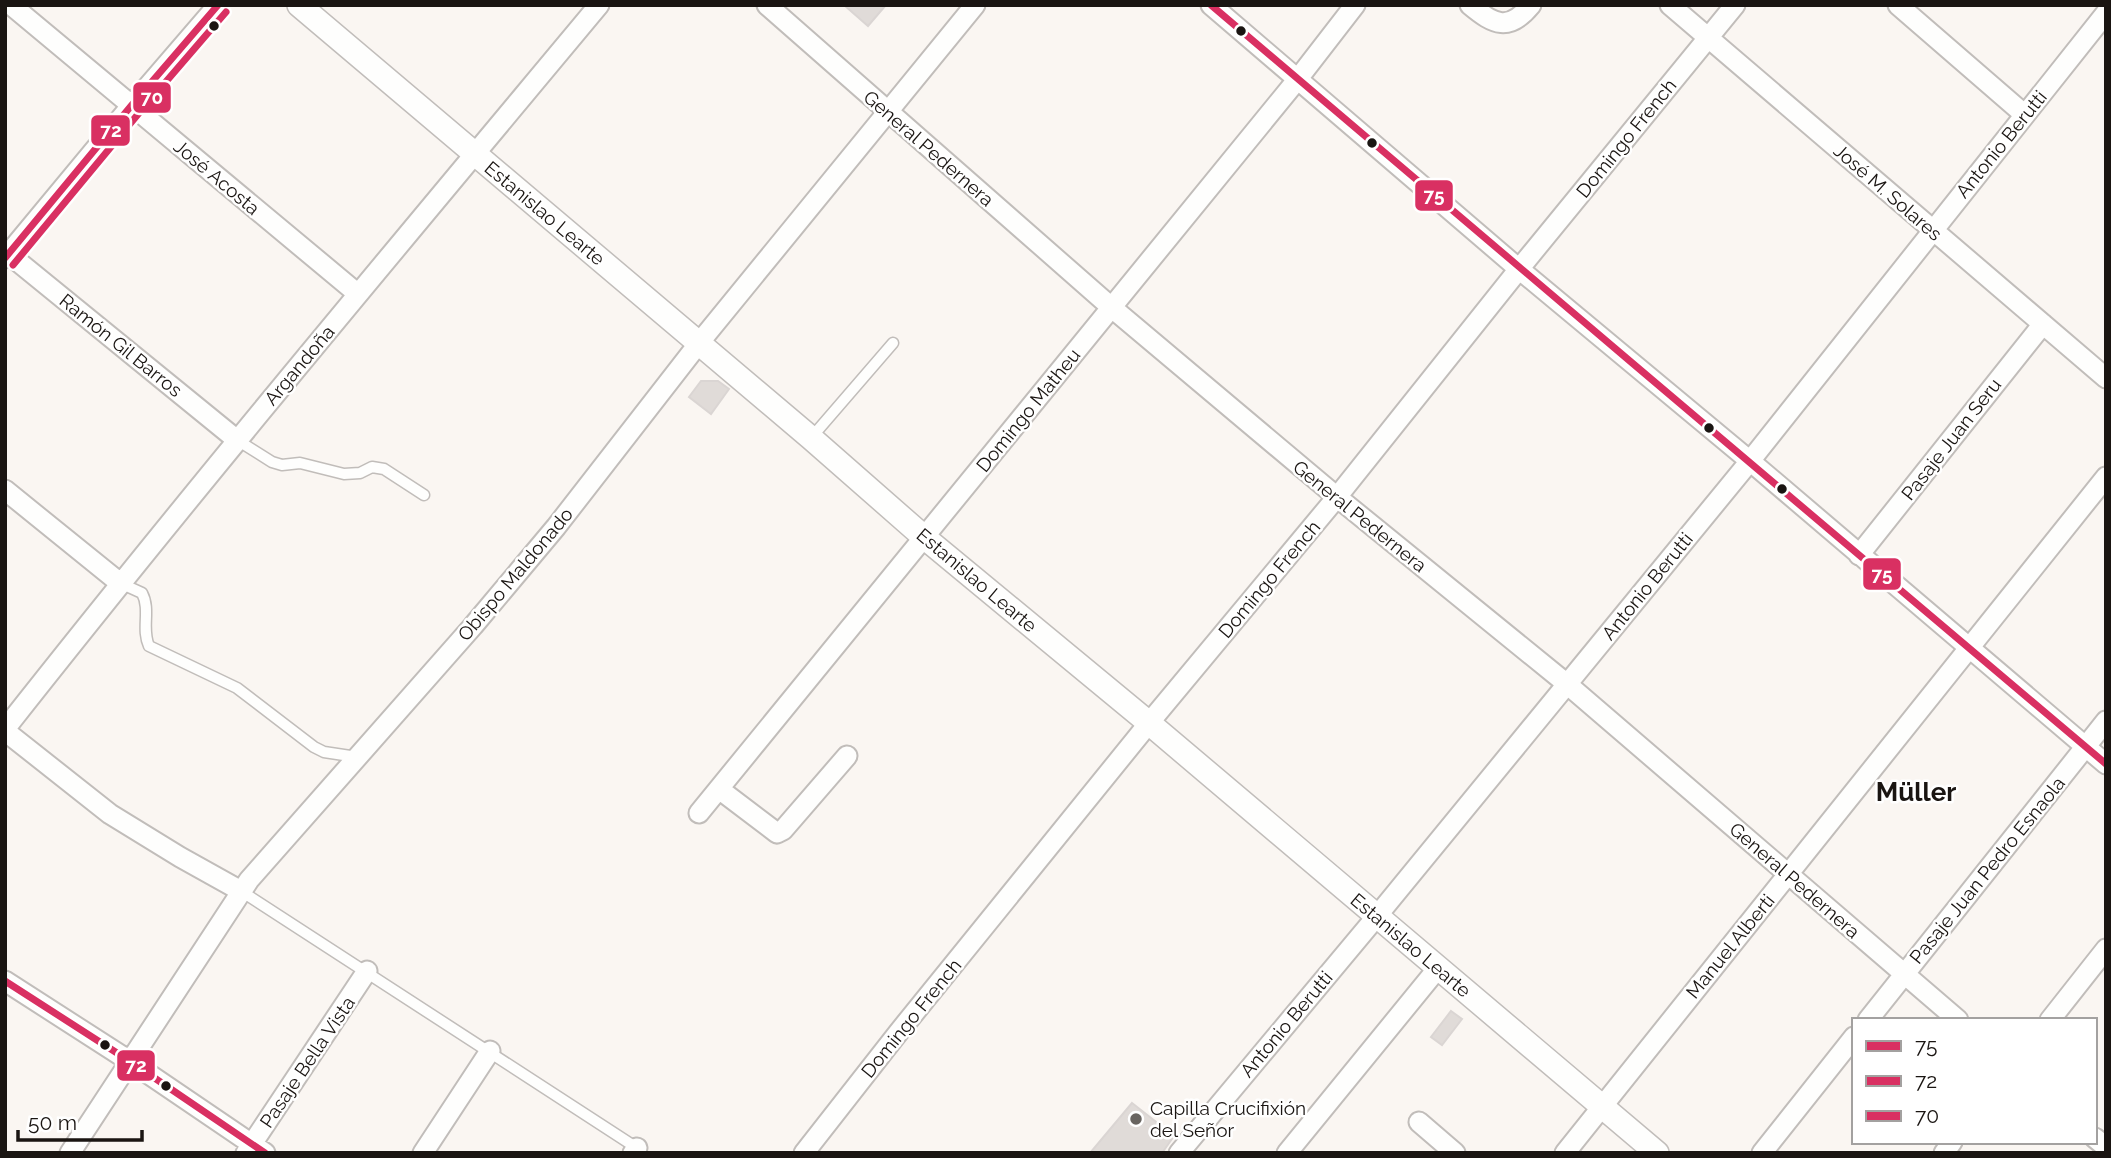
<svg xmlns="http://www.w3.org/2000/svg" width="2111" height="1158" font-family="Raleway,sans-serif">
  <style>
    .building { fill: #e0dbd8; stroke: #dad5d3; stroke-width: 2 }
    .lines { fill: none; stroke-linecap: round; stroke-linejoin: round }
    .service-casing { stroke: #c1bdba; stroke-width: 13 }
    .minor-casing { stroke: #c1bdba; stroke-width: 23 }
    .tertiary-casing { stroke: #c1bdba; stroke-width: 26 }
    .service { stroke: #fefefd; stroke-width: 10 }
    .minor { stroke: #fefefd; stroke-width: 19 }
    .tertiary { stroke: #fefefd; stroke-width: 23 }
    .bus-1-casing { stroke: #fff; stroke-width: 12 }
    .bus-2-casing { stroke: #fff; stroke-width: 12 }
    .bus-3-casing { stroke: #fff; stroke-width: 12 }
    .bus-1 { stroke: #d93062; stroke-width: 7 }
    .bus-2 { stroke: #d93062; stroke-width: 7 }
    .bus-3 { stroke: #d93062; stroke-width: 7 }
    .bus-dot { fill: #1a1512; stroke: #fff; stroke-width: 2.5 }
    .poi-dot { fill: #686460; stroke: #fff; stroke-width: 2.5 }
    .labels { text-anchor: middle; stroke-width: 5; stroke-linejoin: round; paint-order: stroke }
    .street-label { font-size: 19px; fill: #1a1512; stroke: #fff }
    .poi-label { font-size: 19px; fill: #1a1512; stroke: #fff; text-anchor: start }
    .district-label { font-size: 26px; font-weight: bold; fill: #1a1512; stroke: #fff }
    .line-badge { stroke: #fff; stroke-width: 2.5 }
    .badge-label { font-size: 19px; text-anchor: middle; font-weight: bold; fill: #fff }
  </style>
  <rect width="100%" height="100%" fill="#faf6f2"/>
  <path class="building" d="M844,5H886L868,26Z
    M701,381H718L729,389L711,414L689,397Z
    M1451,1011L1462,1019L1442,1045L1431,1037Z
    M1132,1103L1174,1136L1162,1153H1090Z"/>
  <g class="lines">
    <g class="service-casing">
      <path id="service" d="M811,438L893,343
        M237,440L272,462L282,465L300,463L344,474L360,473L372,467L384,469L424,495
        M120,583L142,593C151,610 141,629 149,646L237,688L314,747L324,752L357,757
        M241,891L640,1150"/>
    </g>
    <g class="minor-casing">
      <path id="minor" d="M11,5L358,294
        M767,5L1111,307L1337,497L1567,684L1958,1020
        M1211,5L1519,269L1750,461L2106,764
        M1470,5C1494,25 1509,32 1531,5
        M1670,5L2106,378
        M1898,5L2025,115
        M5,251L237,440
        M5,258L131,106L218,5
        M5,490L120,583
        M1859,555L2043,324
        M5,729C198,484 399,245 599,5
        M5,731L110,814L180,857L241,891
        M719,789L777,833L783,830L847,756
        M699,813L1297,80L1355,5
        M5,981L131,1062L265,1153
        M1868,1020L2106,721
        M2050,1020L2106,949
        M1419,1122L1455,1153
        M2095,1138L2106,1147
        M70,1153L249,880L473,626L556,527L699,343L975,5
        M246,1153L367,971
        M423,1153L490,1051
        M633,1153L637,1148
        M804,1153L898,1033L1149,723L1337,497L1519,269L1735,5
        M1179,1153L1377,916L1750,461L2106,13
        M1287,1153L1438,968
        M1565,1153L2106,477
        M1762,1153L1854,1037
        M1944,1153L1952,1142"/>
    </g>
    <g class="tertiary-casing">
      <path id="tertiary" d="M299,5L811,438L925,538L1149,723L1657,1153"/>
    </g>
    <use href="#service" class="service"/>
    <use href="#minor" class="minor"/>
    <use href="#tertiary" class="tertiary"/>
    <g class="bus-1-casing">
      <path id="bus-1" d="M1211,5C1508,260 1808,510 2106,764"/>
    </g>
    <g class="bus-2-casing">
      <path id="bus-2" d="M5,258L131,106L218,5
        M5,981L131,1062L265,1153"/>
    </g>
    <g class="bus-3-casing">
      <path id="bus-3" d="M13,265L139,113L226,12"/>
    </g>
    <use href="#bus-1" class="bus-1"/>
    <use href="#bus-2" class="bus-2"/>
    <use href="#bus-3" class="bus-3"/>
  </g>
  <g class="bus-dot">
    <circle cx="214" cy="26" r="6"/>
    <circle cx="1241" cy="31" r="6"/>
    <circle cx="1372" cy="143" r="6"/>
    <circle cx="1709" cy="428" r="6"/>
    <circle cx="1782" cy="489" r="6"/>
    <circle cx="105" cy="1045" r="6"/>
    <circle cx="166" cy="1086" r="6"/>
  </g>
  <circle class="poi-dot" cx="1136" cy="1119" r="7"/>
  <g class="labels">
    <g class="street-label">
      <text transform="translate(1626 138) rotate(-51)" y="7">Domingo French</text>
      <text transform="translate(2001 144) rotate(-51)" y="7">Antonio Berutti</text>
      <text transform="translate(929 148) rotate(41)" y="7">General Pedernera</text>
      <text transform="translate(217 177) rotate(40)" y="7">José Acosta</text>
      <text transform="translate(1888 192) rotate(41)" y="7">José M. Solares</text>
      <text transform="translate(545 213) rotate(40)" y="7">Estanislao Learte</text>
      <text transform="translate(121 345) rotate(39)" y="7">Ramón Gil Barros</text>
      <text transform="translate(299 365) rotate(-50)" y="7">Argandoña</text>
      <text transform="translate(1028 410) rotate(-51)" y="7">Domingo Matheu</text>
      <text transform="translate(1951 439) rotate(-52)" y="7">Pasaje Juan Seru</text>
      <text transform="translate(1360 516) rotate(39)" y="7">General Pedernera</text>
      <text transform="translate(515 574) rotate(-50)" y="7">Obispo Maldonado</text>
      <text transform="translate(1269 579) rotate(-50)" y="7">Domingo French</text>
      <text transform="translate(977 580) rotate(40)" y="7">Estanislao Learte</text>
      <text transform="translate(1647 586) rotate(-51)" y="7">Antonio Berutti</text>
      <text transform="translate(1987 870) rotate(-51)" y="7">Pasaje Juan Pedro Esnaola</text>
      <text transform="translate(1795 880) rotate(41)" y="7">General Pedernera</text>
      <text transform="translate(1411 945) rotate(40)" y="7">Estanislao Learte</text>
      <text transform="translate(1730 946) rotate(-51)" y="7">Manuel Alberti</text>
      <text transform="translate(911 1018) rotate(-51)" y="7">Domingo French</text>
      <text transform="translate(1286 1024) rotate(-50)" y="7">Antonio Berutti</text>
      <text transform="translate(307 1062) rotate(-56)" y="7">Pasaje Bella Vista</text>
    </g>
    <g class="poi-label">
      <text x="1150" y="1115">Capilla Crucifixión<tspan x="1150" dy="22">del Señor</tspan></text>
    </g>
    <g class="district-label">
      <text x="1916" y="801">Müller</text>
    </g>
  </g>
  <g class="line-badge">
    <rect x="132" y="81" width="40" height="33" rx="7" fill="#d93062"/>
    <rect x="90" y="114" width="41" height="33" rx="7" fill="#d93062"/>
    <rect x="1414" y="179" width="40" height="33" rx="7" fill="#d93062"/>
    <rect x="1862" y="557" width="40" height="34" rx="7" fill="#d93062"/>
    <rect x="116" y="1049" width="40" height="33" rx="7" fill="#d93062"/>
  </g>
  <g class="badge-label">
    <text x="152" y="104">70</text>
    <text x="111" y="137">72</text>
    <text x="1434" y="202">75</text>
    <text x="1882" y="581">75</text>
    <text x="136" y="1072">72</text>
  </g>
  <rect width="2111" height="1158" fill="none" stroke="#1a1512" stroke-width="14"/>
  <rect x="1852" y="1018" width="245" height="126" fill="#ffffff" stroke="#a3a1a0" stroke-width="2"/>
  <rect x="1866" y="1041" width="35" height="10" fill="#d93062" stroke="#a3a1a0" stroke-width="2"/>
  <text x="1915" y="1053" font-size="21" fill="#1a1512">75</text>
  <rect x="1866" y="1076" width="35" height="10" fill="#d93062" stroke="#a3a1a0" stroke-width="2"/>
  <text x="1915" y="1088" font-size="21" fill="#1a1512">72</text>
  <rect x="1866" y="1111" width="35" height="10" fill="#d93062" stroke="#a3a1a0" stroke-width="2"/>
  <text x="1915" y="1123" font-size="21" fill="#1a1512">70</text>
  <path d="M18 1130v10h124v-10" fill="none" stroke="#1a1512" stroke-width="3.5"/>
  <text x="28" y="1130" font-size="21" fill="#1a1512" stroke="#ffffff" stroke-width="5" paint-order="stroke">50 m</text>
</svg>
